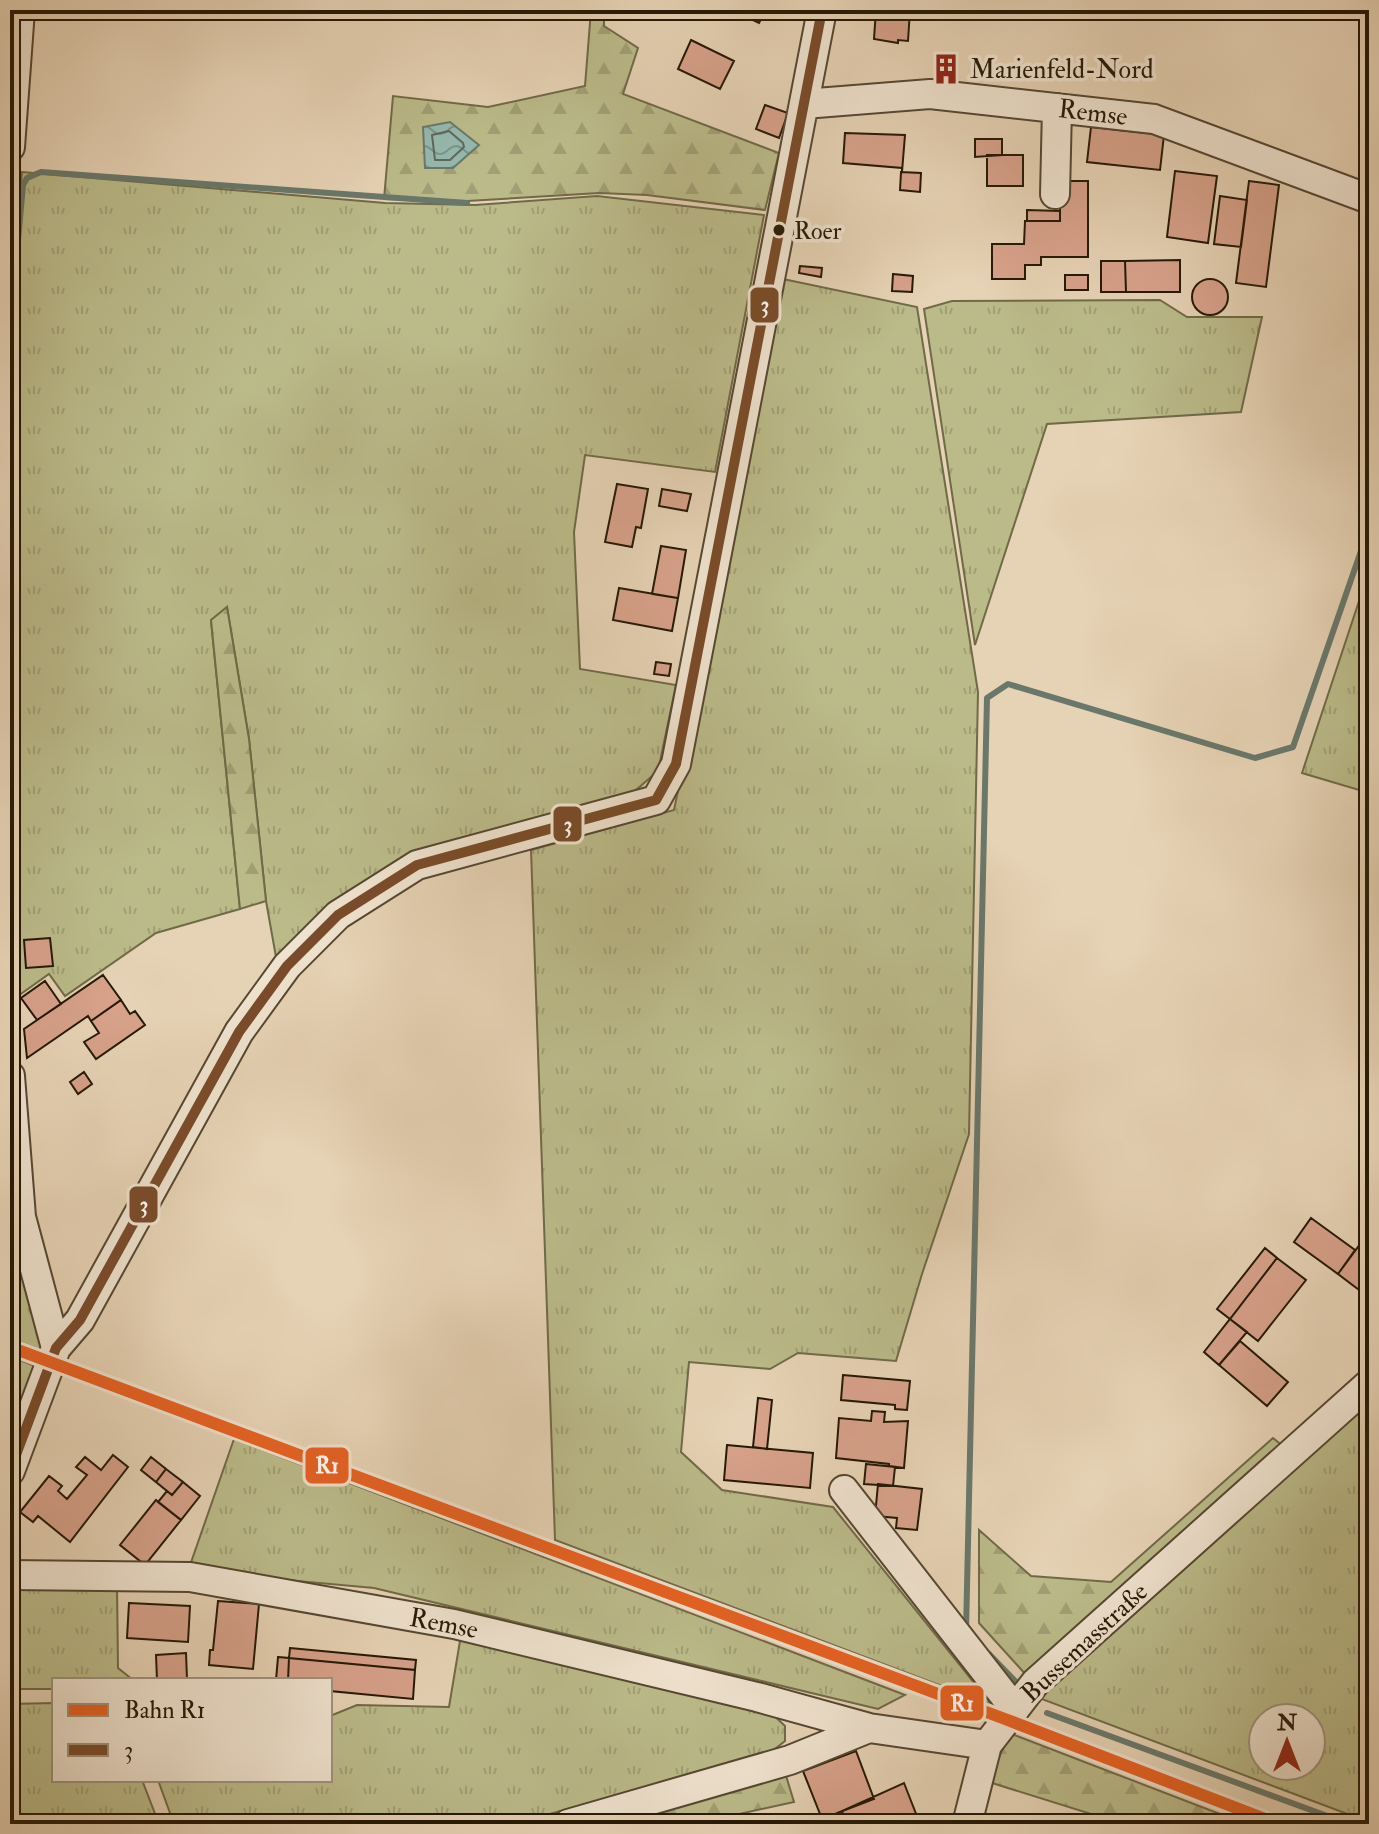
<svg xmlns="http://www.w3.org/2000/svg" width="1379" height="1834" font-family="'IM FELL Double Pica',serif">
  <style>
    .grass { fill: url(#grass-tufts); stroke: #706a48; stroke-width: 2; fill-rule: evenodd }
    .forest { fill: url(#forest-firs); stroke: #706a48; stroke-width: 2 }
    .water { fill: url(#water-waves); stroke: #69786b; stroke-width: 2 }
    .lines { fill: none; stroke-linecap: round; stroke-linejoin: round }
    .shore { stroke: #5e685a; stroke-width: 2 }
    .stream { stroke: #69786b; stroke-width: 6 }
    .building { fill: #d7a18a; stroke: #261907; stroke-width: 2 }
    .minor-casing { stroke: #564732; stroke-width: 32 }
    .minor { stroke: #efe2ce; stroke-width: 28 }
    .bus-1-casing { stroke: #efe2ce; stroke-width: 16 }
    .bus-1 { stroke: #7a4b2a; stroke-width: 10 }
    .rail-1-casing { stroke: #efe2ce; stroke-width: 18 }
    .rail-1 { stroke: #e86121; stroke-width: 12 }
    .bus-dot { fill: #261907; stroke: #efe2ce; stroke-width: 3 }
    .labels { text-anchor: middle; stroke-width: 7; stroke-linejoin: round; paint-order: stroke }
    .bus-label { font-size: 24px; fill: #261907; stroke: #efe2ce; text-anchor: start }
    .poi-label { font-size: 26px; fill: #261907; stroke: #efe2ce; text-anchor: start }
    .street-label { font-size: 26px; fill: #261907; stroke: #efe2ce }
    .line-badge { stroke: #efe2ce; stroke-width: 3 }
    .badge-label { font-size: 22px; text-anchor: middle; font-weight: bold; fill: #fff }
  </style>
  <defs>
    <pattern id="grass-tufts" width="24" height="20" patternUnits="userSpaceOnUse" patternTransform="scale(2)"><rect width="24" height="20" fill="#bbba89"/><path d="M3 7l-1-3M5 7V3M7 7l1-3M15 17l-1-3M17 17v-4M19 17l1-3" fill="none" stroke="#a19f75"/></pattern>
    <pattern id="forest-firs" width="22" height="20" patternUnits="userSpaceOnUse" patternTransform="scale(2)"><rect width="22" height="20" fill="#bbba89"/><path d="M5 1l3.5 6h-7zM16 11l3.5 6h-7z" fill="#a19f75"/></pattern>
    <pattern id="water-waves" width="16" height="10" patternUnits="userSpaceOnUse" patternTransform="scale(2)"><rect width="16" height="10" fill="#96b8ae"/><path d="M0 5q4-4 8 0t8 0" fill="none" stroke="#7a958c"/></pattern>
  </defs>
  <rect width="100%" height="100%" fill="#e6d2b4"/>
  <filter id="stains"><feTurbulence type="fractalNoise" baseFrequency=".0025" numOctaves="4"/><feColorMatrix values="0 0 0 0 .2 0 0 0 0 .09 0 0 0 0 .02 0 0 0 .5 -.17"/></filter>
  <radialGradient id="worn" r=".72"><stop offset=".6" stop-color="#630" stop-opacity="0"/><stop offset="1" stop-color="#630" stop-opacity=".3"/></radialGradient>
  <path class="grass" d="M22,172L385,203L475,205L597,196L764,215L715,472L585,455L574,532L580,669L676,685L658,771L629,796L514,825L276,957L266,901L249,739L227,607L211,621L240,909L156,933L65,996L49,974L11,1001L10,313Z
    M783,279L917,307L978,692L969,1134L922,1274L896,1361L798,1353L770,1369L689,1362L681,1452L722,1490L833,1507L992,1705L555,1540L531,850L674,810Z
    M1160,300L1187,317H1262L1241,412L1047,424L975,645L924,309L952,301Z
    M1369,571V793L1302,773Z
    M10,1168L45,1352L10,1338Z
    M10,1356L40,1368L10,1450Z
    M1369,1401V1816L1366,1821L1039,1698ZM1263,1718H1311V1766H1263Z
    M234,1439L905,1695L878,1709L374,1588L188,1571Z
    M10,1585L117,1586L118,1668L133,1680H54V1689H10Z
    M461,1635L768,1710L785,1726V1741L771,1752L514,1824H174L158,1780H330V1716L357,1705L449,1707Z
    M54,1703V1780H142L159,1824H10V1704Z"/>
  <path class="forest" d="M591,10H604V26L638,48L623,94L779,153L765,210L647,195L599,193L467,201L384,199L393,96L488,107L585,86Z
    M227,607L249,739L266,901L240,909L211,620Z
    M1273,1438L1289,1451L1027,1676L979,1623V1530L1031,1576L1111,1582Z
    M1009,1733L1246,1824H1123L989,1782Z
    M784,1769L794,1802L694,1824H590Z"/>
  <path class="water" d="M450,122L479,145L453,168H425L423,127Z"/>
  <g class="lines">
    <path class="shore" d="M449,131L463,143L464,147L450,160H435L432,135Z"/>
    <path class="stream" d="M15,274L23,185L27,178L41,172L467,203
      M966,1632L987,698L1008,684L1255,758L1293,747L1369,528
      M989,1654L1019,1685
      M1047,1713L1349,1824"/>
  </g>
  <path class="building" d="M732,10H766L759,23Z
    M876,10H910L908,41L898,40V43L874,39Z
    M691,40L734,61L720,89L678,69Z
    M765,105L788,113L779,138L756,129Z
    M1091,127L1164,135L1160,170L1087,162Z
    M845,133L905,135L902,172V168L843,163Z
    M975,139H1002V155L975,157Z
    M987,155H1023V186H987Z
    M1175,171L1217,176L1208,243L1167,237Z
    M901,172L921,173L920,192L900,190Z
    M1060,181H1088V257H1041V265H1025V279H992V244H1024L1025,221H1060Z
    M1249,181L1279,185L1266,287L1236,283Z
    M1220,196L1247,200L1241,247L1214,244Z
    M1027,210L1060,211V221H1027Z
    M1180,260V292H1126L1125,261Z
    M1101,261H1125L1126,292H1101Z
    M800,266L822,268L821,277L799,273Z
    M893,274L913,276L912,292L892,291Z
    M1065,275H1088V290H1065Z
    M1192 297a18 18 0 1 1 36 0a18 18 0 1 1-36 0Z
    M617,484L648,489L641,528L636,527L632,547L605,542Z
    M662,489L691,494L687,511L659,506Z
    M661,546L686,550L678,598L652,594Z
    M619,588L678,598L672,631L613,620Z
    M656,662L671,664L669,676L654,674Z
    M50,938L53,966L26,968L24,940Z
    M103,975L121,1000L91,1021L88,1016L27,1058L24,1029Z
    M45,981L61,1004L37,1020L21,998Z
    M121,1000L130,1014L135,1011L145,1025L96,1059L84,1042L99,1033L91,1021Z
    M84,1072L92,1084L78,1094L70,1082Z
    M1311,1218L1355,1250L1338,1274L1294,1242Z
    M1369,1232V1294L1367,1296L1338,1274Z
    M1265,1248L1277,1258L1230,1319L1217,1309Z
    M1277,1258L1306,1280L1258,1341L1230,1319Z
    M1230,1319L1247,1332L1219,1365L1204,1352Z
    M1240,1341L1288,1382L1267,1406L1219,1365Z
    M843,1375L910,1381L907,1410L895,1409V1405L841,1400Z
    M758,1398L772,1400L767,1449L753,1447Z
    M872,1411L885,1412L884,1422L908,1421L904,1468L889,1466V1464L836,1458L839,1418L871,1421Z
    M727,1445L813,1453L810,1488L724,1480Z
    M113,1455L128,1467L70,1542L38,1516L33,1522L20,1512L49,1476L62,1486L58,1491L67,1499L87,1475L76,1467L85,1457L101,1470Z
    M151,1457L166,1469L156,1482L141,1470Z
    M866,1464L895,1467L893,1486L864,1484Z
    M166,1469L183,1482L172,1495L156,1482Z
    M183,1482L200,1496L181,1520L158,1502L167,1491L172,1495Z
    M878,1484L922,1489L917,1530L896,1528L897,1518L875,1516Z
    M156,1500L181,1520L145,1565L120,1545Z
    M218,1601L259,1604L253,1669L209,1665L210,1650H213Z
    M129,1603L190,1606L188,1642L127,1638Z
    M290,1648L416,1660L415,1670L289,1658Z
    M186,1653L187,1679L157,1680L156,1655Z
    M278,1657L289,1658L288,1680H276Z
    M289,1658L415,1670L413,1699L330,1691V1680H288Z
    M856,1751L874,1799L822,1819L803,1771Z
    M904,1783L920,1824H880L878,1819L866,1824H852L848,1815L844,1817L842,1811Z
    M842,1811L844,1817L848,1815L852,1824H841L837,1813Z"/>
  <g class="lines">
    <g class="minor-casing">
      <path id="minor" d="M804,104L930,94L1154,119L1369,199
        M10,147L20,10
        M1055,194L1057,108
        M10,1076L21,1217L56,1348
        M10,1471L56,1348L80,1320L239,1032L287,966L338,915L417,865L656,800L676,764L822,10
        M844,1490L1014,1708
        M10,1575L190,1577L454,1624L757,1697L869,1728L987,1745
        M568,1824L790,1760L869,1728
        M967,1824L987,1745L1035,1683L1369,1384"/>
    </g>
    <use href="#minor" class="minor"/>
    <g class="bus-1-casing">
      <path id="bus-1" d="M10,1471L56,1348L80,1320L239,1032L287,966L338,915L417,865L656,800L676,764L822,10"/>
    </g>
    <use href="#bus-1" class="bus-1"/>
    <g class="rail-1-casing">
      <path id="rail-1" d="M10,1347L1005,1719L1278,1824"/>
    </g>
    <use href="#rail-1" class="rail-1"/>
  </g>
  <defs>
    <g id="building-bare" transform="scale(2.4)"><path d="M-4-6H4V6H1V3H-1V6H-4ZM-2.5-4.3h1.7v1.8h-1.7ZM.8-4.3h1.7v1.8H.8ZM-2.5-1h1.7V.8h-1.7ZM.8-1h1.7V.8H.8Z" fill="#8f2418" stroke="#efe2ce" stroke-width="2.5" paint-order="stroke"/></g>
  </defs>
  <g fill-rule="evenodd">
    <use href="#building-bare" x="946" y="69"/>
  </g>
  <circle class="bus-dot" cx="779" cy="230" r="7"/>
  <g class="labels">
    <g class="bus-label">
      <text x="794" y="239">Roer</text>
    </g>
    <g class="poi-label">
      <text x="970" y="78">Marienfeld-Nord</text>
    </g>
    <g class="street-label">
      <text transform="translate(1093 112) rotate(7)" y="9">Remse</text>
      <text transform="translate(444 1623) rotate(11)" y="9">Remse</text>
      <text transform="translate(1084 1642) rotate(-43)" y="9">Bussemasstraße</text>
    </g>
  </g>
  <g class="line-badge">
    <rect x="749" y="286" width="31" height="38" rx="8" fill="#7a4b2a"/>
    <rect x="552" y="805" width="31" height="38" rx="8" fill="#7a4b2a"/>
    <rect x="128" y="1185" width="31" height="39" rx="8" fill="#7a4b2a"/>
    <rect x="304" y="1446" width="46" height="39" rx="8" fill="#e86121"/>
    <rect x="939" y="1684" width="46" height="38" rx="8" fill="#e86121"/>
  </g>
  <g class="badge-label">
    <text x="765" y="312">3</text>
    <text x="568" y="832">3</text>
    <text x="144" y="1212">3</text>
    <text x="327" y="1473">R1</text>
    <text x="962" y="1711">R1</text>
  </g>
  <rect width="1379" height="1834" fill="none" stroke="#e6d2b4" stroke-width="40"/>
  <rect x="12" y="12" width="1355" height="1810" fill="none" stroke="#261907" stroke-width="4"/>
  <rect x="20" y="20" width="1339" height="1794" fill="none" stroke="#261907" stroke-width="2"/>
  <rect x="52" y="1678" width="280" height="104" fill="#efe2ce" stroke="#9f927e" stroke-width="2"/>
  <rect x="68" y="1704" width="40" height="12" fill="#e86121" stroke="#9f927e" stroke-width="2"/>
  <text x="124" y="1718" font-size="24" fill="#261907">Bahn R1</text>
  <rect x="68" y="1744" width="40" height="12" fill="#7a4b2a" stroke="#9f927e" stroke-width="2"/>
  <text x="124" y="1758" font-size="24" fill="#261907">3</text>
  <g transform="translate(1287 1742)"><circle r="38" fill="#efe2ce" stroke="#9f927e" stroke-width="2"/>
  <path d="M0-6L14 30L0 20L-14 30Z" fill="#8f2418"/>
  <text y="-12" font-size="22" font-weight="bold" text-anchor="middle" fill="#261907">N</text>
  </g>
  <rect width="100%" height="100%" filter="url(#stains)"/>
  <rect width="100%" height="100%" fill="url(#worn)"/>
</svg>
